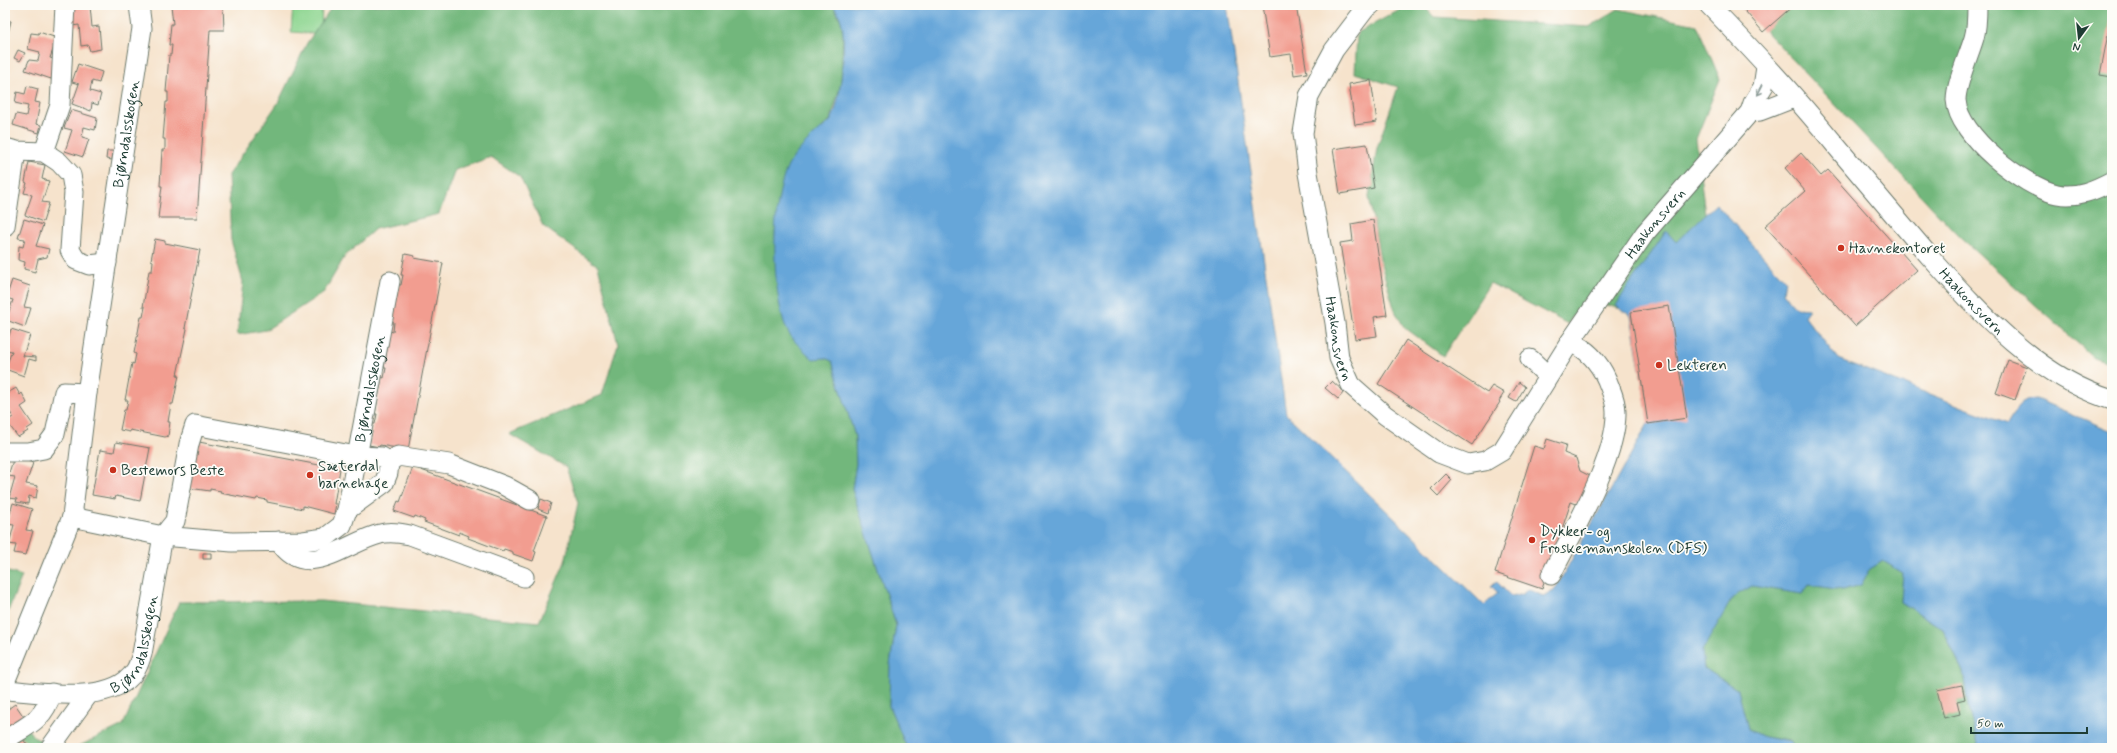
<svg xmlns="http://www.w3.org/2000/svg" width="2117" height="753" font-family="Mynerve,sans-serif">
  <style>
    .green { fill: #8ed691; stroke: #568a62 }
    .forest { fill: #72b77b; stroke: #487a58 }
    .water { fill: #66a6d9; stroke: #427286 }
    .building { fill: #f29d90 }
    .lines { fill: none; stroke-linecap: round; stroke-linejoin: round }
    .minor-casing { stroke: #6a7769; stroke-width: 21 }
    .minor { stroke: #fff; stroke-width: 19 }
    .oneway { stroke: #8f9e9a }
    .poi-dot { fill: #c8321e; stroke: #fdfcf7; stroke-width: 1.5 }
    .labels { text-anchor: middle; stroke-width: 3.5; stroke-linejoin: round; paint-order: stroke }
    .street-label { font-size: 15px; fill: #1f3d34; stroke: #fdfcf7 }
    .poi-label { font-size: 15px; fill: #1f3d34; stroke: #fdfcf7; text-anchor: start }
  </style>
  <rect width="100%" height="100%" fill="#fdfcf7"/>
  <filter id="ink" filterUnits="userSpaceOnUse"><feTurbulence type="fractalNoise" baseFrequency=".025" numOctaves="2"/><feDisplacementMap in="SourceGraphic" scale="8" xChannelSelector="R" yChannelSelector="G"/><feConvolveMatrix kernelMatrix="1 2 1 2 8 2 1 2 1" color-interpolation-filters="sRGB"/></filter>
  <filter id="wash" filterUnits="userSpaceOnUse"><feTurbulence type="fractalNoise" baseFrequency=".012" numOctaves="4" result="noise"/><feDisplacementMap in="SourceGraphic" scale="16" xChannelSelector="R" yChannelSelector="G"/><feGaussianBlur stdDeviation="0.9" result="paint"/><feColorMatrix in="noise" values="0 0 0 0 0 0 0 0 0 0 0 0 0 0 0 0 0 1.4 0 .05"/><feComposite in="paint" operator="in"/></filter>
  <g filter="url(#wash)">
    <rect width="100%" height="100%" fill="#f6e3cc"/>
    <path class="green" d="M293,5H322L321,34L291,32Z"/>
    <path class="forest" d="M333,5H833L841,21L843,34L841,83L831,119L805,144L788,167L778,204L775,234L779,304L820,358H825L832,361L855,436L856,464L852,489L896,625L890,665L889,706L907,748H75L123,725L179,602L321,601L539,622L565,562L578,503L566,467L509,434L602,395L618,344L598,266L543,226L520,177L491,157L455,170L439,214L375,229L345,256L324,292L266,330L237,335L243,282L231,240L228,175L278,103L307,43Z
      M1409,5H1423L1434,17L1589,27L1618,9L1697,25L1720,79L1696,139L1705,215L1676,242L1666,231C1650,257 1631,279 1617,306L1621,309L1584,299L1568,324L1490,283L1443,356L1404,327L1395,311L1381,264L1369,197L1377,148L1398,87L1355,73L1357,33Z
      M1737,5H2112V363L2093,357L1958,235L1747,11Z
      M1883,561L1903,573L1901,602L1943,629L1963,672L1969,712L1978,743L1976,748H1797L1790,741L1764,737L1748,729L1738,690L1704,668L1701,651L1733,597L1746,589L1752,586L1802,594L1809,585L1843,590L1861,585L1870,569Z
      M5,571L22,576L5,619Z
      M5,702L35,738L60,748H5Z"/>
    <path class="water" d="M833,5H1227L1286,414L1484,605L1498,593L1491,586L1496,581L1512,597L1523,594L1527,589L1543,596L1554,591L1649,422L1631,316L1616,306C1631,279 1650,257 1666,231L1676,242L1716,204L1785,280L1783,293L1796,308L1809,309L1804,316L1838,359L2007,424C2016,410 2019,400 2036,399L2112,431V748H1976L1978,743L1969,712L1963,672L1943,629L1901,602L1903,573L1883,561L1870,569L1861,585L1843,590L1809,585L1802,594L1752,586L1733,597L1702,651L1704,668L1738,690L1748,729L1764,737L1790,742L1797,748H907L889,706L890,665L896,625L852,489L856,464L855,436L832,361L825,358L813,359C805,351 792,341 787,330C771,294 770,203 788,166C795,153 807,142 817,132C822,128 828,124 831,120C841,104 847,39 841,21C840,16 836,10 833,5Z"/>
    <g id="blocks">
      <path class="building" d="M70,5H82V7L90,6L92,27L99,26L101,49L90,51L88,45L81,46L79,25L72,26Z
        M171,5H223L224,30H210L197,218H158L162,186H160L162,150H165V139H163L166,102H168V92H166L169,55H171L172,45H169L171,24H173Z
        M1262,5H1296L1307,73L1294,75L1291,54L1270,57Z
        M1740,5H1794L1763,32Z
        M2111,18H2112V77L2100,75Z
        M5,20L11,21L8,33L5,32Z
        M39,32L57,38L50,58L58,60L51,79L25,70L29,60L38,61L40,52L28,49L31,33L39,34Z
        M18,50L25,53L20,61L14,58Z
        M78,64L102,72L99,83L92,81L90,91L101,94L98,105L92,103L91,111L72,104L79,84L72,82Z
        M1371,80L1377,122L1355,125L1349,84Z
        M27,86L38,89L35,102L40,103L36,124L41,125L39,133L13,125L16,114L26,116L28,106L15,103L17,92L25,94Z
        M71,110L97,118L95,130L84,127L82,137L89,139L83,157L65,151L72,130L64,128Z
        M1367,144L1374,188L1340,194L1333,149Z
        M107,151H113L112,160L106,159Z
        M1801,153L1821,176L1828,170L1917,270L1855,326L1765,226L1805,191L1785,168Z
        M29,162L45,165L42,179L49,181L42,202L49,203L43,222L25,215L32,195L24,193L27,183L25,182Z
        M24,219L43,225L36,246L49,249L47,257L38,259L35,272L24,269L25,262L18,260L19,246L23,247L25,239L18,238Z
        M1373,220L1387,315L1374,317L1377,336L1355,339L1340,243L1353,241L1351,224Z
        M155,239L165,241V243L200,250L185,328L187,329L177,375H179L173,404H171L168,422H170L168,436L165,437L130,430V432L120,430L124,410H126L128,400H125L132,363L134,364L136,354L134,353L141,317H143L145,307H143L149,271H152L153,261L151,260Z
        M405,254L415,256L414,258L443,263L408,450L380,445L379,447L369,445L373,424H375L377,414H375L382,377L384,378L386,368H384L390,331L393,332L394,322L392,321L399,285H401L403,275H401Z
        M12,280L30,286L24,307L31,308L25,327L6,320L13,300L6,298Z
        M1669,306L1687,418L1648,424L1631,312Z
        M11,329L30,335L23,356L36,357V361L29,359L24,376L5,369L12,351L5,350L7,336H9Z
        M1406,340L1487,393L1492,386L1504,393L1499,401L1500,402L1472,445L1378,384Z
        M2008,360L2027,367L2015,400L1996,393Z
        M1332,381L1344,392L1338,399L1325,388Z
        M1519,382L1525,387L1516,402L1509,398Z
        M16,388L20,395L22,393L27,403L21,407L33,425L27,429L28,431L18,437L6,421L13,417L8,409L6,410L5,408L6,394Z
        M1547,439L1566,445L1564,453L1576,458L1580,471L1592,477L1582,506L1571,502L1542,589L1495,573L1534,446L1544,449Z
        M116,442L150,448L140,501L116,496L115,499L92,495L100,450L114,452Z
        M199,442L340,469L334,504H336L334,514L303,506V509L267,502V500L257,498L256,500L220,493L221,491L210,489V491L189,488Z
        M14,457L33,463L26,484L38,486L36,498L29,496L28,504L16,502L17,499L9,498L15,477L8,476Z
        M413,467L547,516L534,551L536,552L533,561L513,554V552L504,549L503,551L468,538L469,536L459,532V535L424,522L425,520L415,516L414,518L394,511L398,501L400,502Z
        M1446,474L1452,480L1438,496L1431,489Z
        M541,499L551,503L548,513L538,509Z
        M13,503L32,509L26,530L33,531L26,555L14,553L16,545L9,544L14,525L7,524Z
        M203,553H211V559H203Z
        M1962,685L1965,699L1957,701L1960,714L1944,718L1937,690Z
        M15,704L24,717L5,728V711Z
        M21,736L29,748H5Z"/>
    </g>
  </g>
  <g filter="url(#ink)">
    <use href="#blocks" fill-opacity="0" stroke="#6a7769" stroke-width="1"/>
    <g class="lines">
      <g class="minor-casing">
        <g id="minor">
          <path id="s1" d="M1371,5L1366,8L1334,50L1309,96L1303,133L1308,173L1335,323L1339,358L1351,385L1385,415L1439,453L1468,464L1485,461L1502,451L1570,342L1645,233L1750,112L1753,103L1763,87L1766,67"/>
          <path id="s2" d="M1709,5C1753,50 1797,98 1837,147C1868,184 1899,221 1931,258C1981,314 2038,377 2112,400"/>
          <path d="M1977,5C1977,16 1977,28 1974,38C1969,55 1956,84 1956,100C1958,136 2024,187 2057,194C2077,198 2095,190 2112,181"/>
          <path d="M1750,112L1760,111L1794,98"/>
          <path d="M5,148L16,151L44,152L59,162L71,175L74,192L70,250L76,260L89,265L107,263"/>
          <path d="M44,152L60,105L65,5"/>
          <path d="M5,226L16,151"/>
          <path d="M1530,359L1548,376"/>
          <path d="M5,452H28L44,449L55,434L64,392L87,393"/>
          <path d="M389,462L398,456L449,464L505,486L530,500"/>
          <path id="s3" d="M72,517L163,536L232,542L303,541L325,538L342,525L347,510L390,281"/>
          <path d="M279,541C306,583 346,542 380,534C390,531 400,533 410,535L524,577"/>
          <path d="M1551,575C1572,533 1617,458 1616,412C1616,400 1611,391 1607,380C1599,362 1588,349 1570,342"/>
          <path id="s4" d="M5,682L72,517L87,393L142,28L139,5"/>
          <path id="s5" d="M5,690C40,692 112,706 135,671C138,667 140,660 142,654L163,536L175,521L189,444L195,425L356,456L382,457L389,462L388,473L384,483L347,510"/>
          <path d="M5,740C28,725 43,721 52,693"/>
          <path d="M50,748L88,695"/>
        </g>
      </g>
      <use href="#minor" class="minor"/>
    </g>
    <defs><path id="oneway-shaft" d="M-6 0H5M1.5-3L5.5 0L1.5 3" fill="none" stroke-width="1.6" stroke-linecap="round" stroke-linejoin="round"/></defs>
    <use class="oneway" href="#oneway-shaft" transform="translate(1760 90) rotate(117)"/>
  </g>
  <g class="poi-dot">
    <circle cx="1841" cy="248" r="4"/>
    <circle cx="1659" cy="365" r="4"/>
    <circle cx="113" cy="470" r="4"/>
    <circle cx="310" cy="475" r="4"/>
    <circle cx="1532" cy="540" r="4"/>
  </g>
  <g class="labels">
    <g class="street-label">
      <text dy="5" stroke="none"><textPath href="#s4" startOffset="565">Bjørndalsskogen</textPath></text>
      <text dy="5" stroke="none"><textPath href="#s1" startOffset="860">Haakonsvern</textPath></text>
      <text dy="5" stroke="none"><textPath href="#s2" startOffset="396">Haakonsvern</textPath></text>
      <text dy="5" stroke="none"><textPath href="#s1" startOffset="357">Haakonsvern</textPath></text>
      <text dy="5" stroke="none"><textPath href="#s3" startOffset="416">Bjørndalsskogen</textPath></text>
      <text dy="5" stroke="none"><textPath href="#s5" startOffset="161">Bjørndalsskogen</textPath></text>
    </g>
    <g class="poi-label">
      <text x="1849" y="253">Havnekontoret</text>
      <text x="1667" y="370">Lekteren</text>
      <text x="318" y="471">Sæterdal<tspan x="318" dy="17">barnehage</tspan></text>
      <text x="121" y="475">Bestemors Beste</text>
      <text x="1540" y="536">Dykker- og<tspan x="1540" dy="17">Froskemannskolen (DFS)</tspan></text>
    </g>
  </g>
  <rect width="2117" height="753" fill="none" stroke="#fdfcf7" stroke-width="20"/>
  <g transform="translate(2079 38) rotate(195)" stroke="#fdfcf7" stroke-width="3" paint-order="stroke">
  <path d="M0-3L7 15L0 10L-7 15Z" fill="#1f3d34"/>
  <text y="-6" font-size="11" font-weight="bold" text-anchor="middle" fill="#1f3d34">N</text>
  </g>
  <path d="M1971 727v6h116v-6" fill="none" stroke="#1f3d34" stroke-width="2"/>
  <text x="1977" y="727" font-size="12" fill="#1f3d34" stroke="#fdfcf7" stroke-width="3" paint-order="stroke">50 m</text>
</svg>
